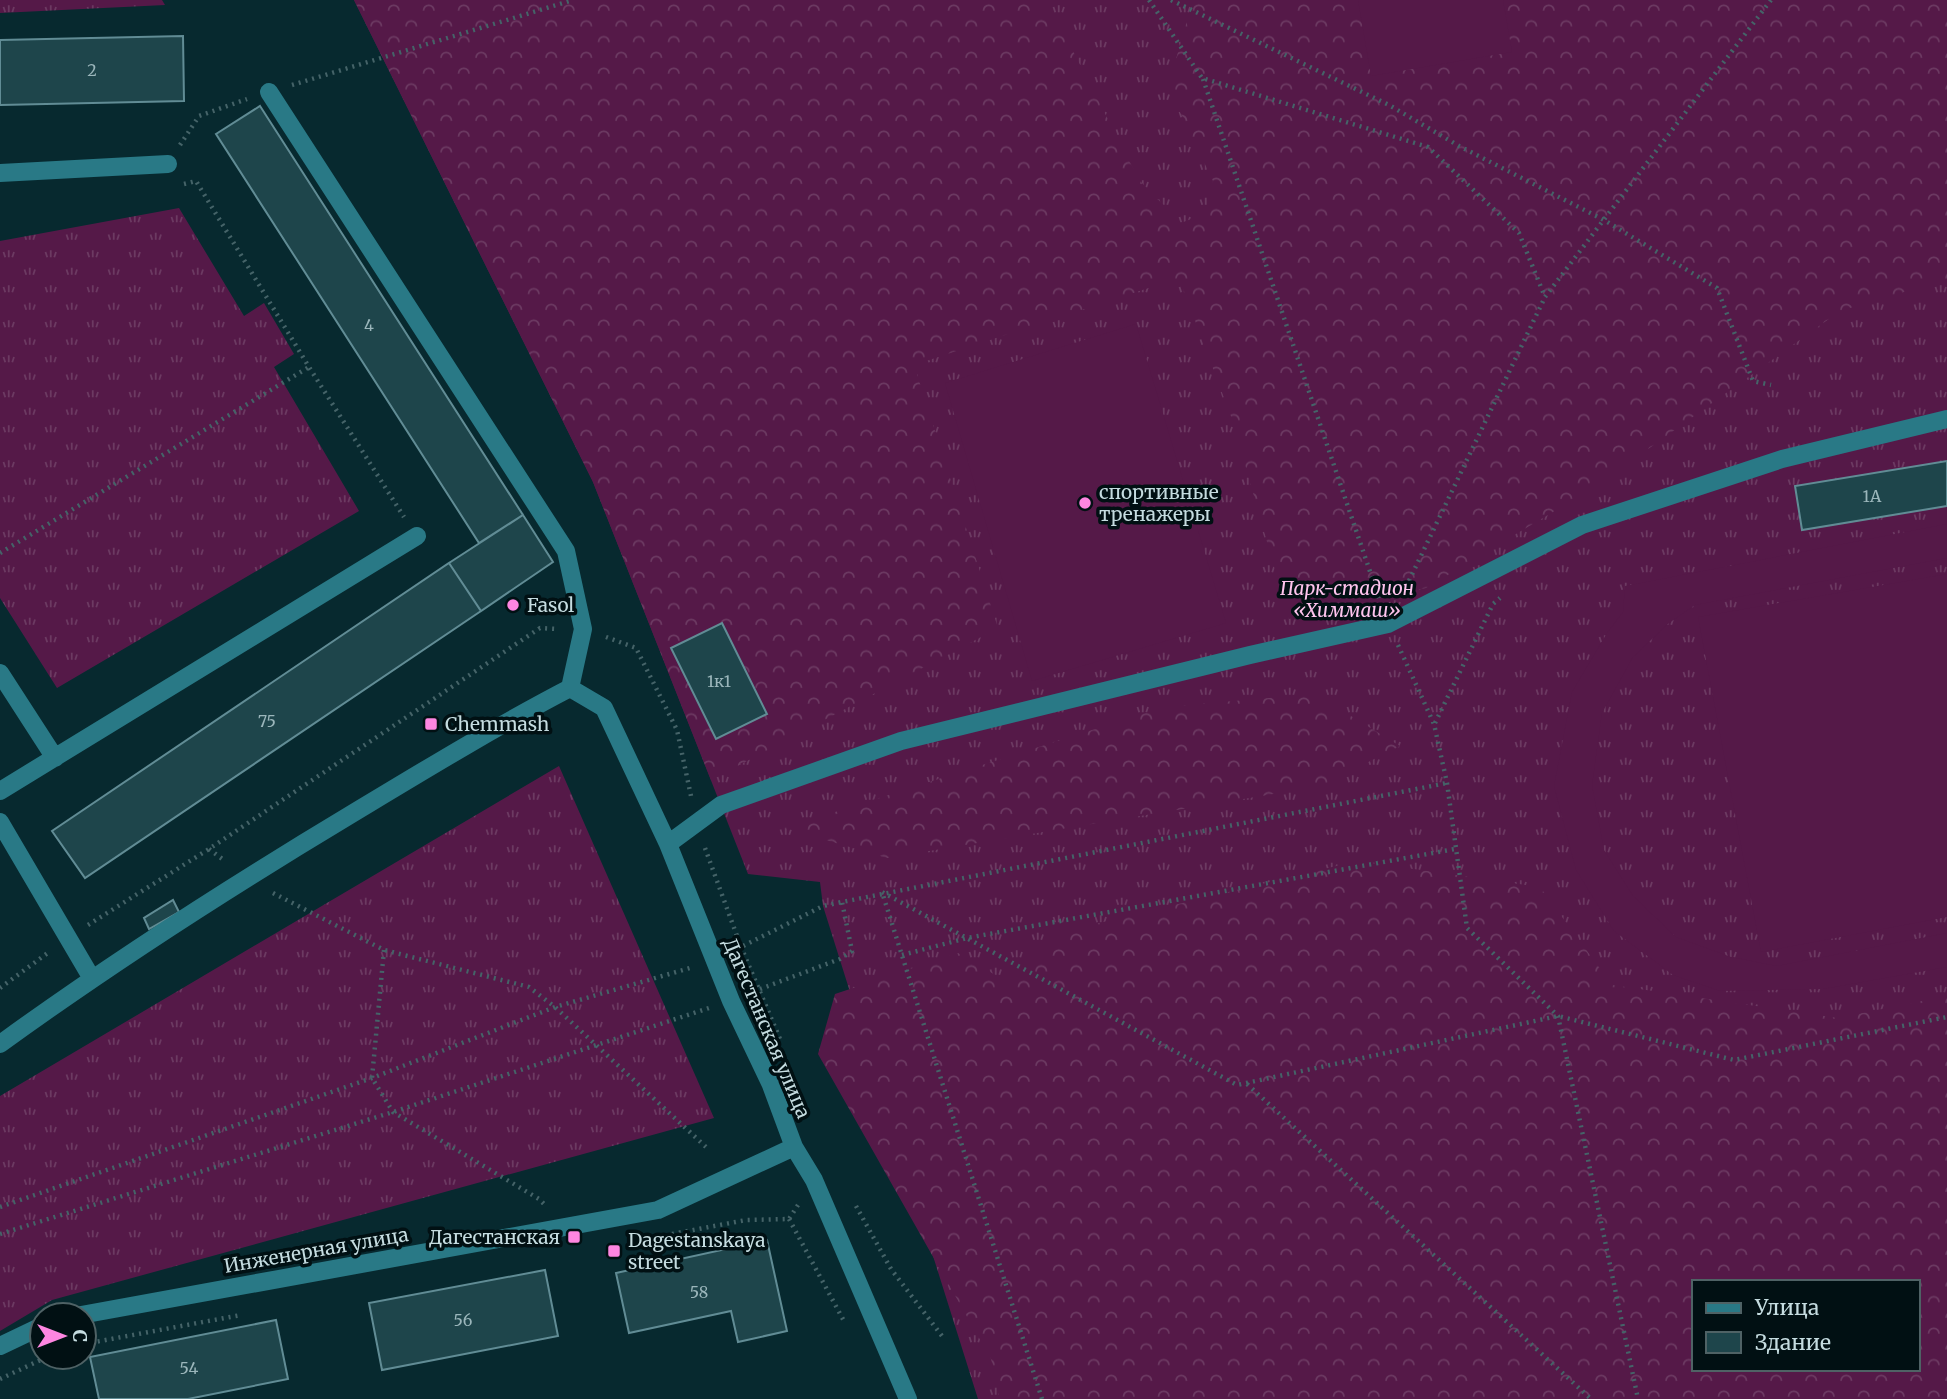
<svg xmlns="http://www.w3.org/2000/svg" width="1947" height="1399" font-family="Merriweather,serif">
  <style>
    .grass { fill: url(#grass-tufts); fill-rule: evenodd }
    .forest { fill: url(#forest-crowns); fill-rule: evenodd }
    .pitch { fill: #551948 }
    .building { fill: #1e454b; stroke: #618c95; stroke-width: 2 }
    .lines { fill: none; stroke-linecap: round; stroke-linejoin: round }
    .path { stroke: #456368; stroke-width: 4.5; stroke-dasharray: 2 5; stroke-linecap: butt }
    .minor { stroke: #297986; stroke-width: 18 }
    .poi-dot { fill: #fe86e1; stroke: #011013; stroke-width: 2.5 }
    .labels { text-anchor: middle; stroke-width: 7; stroke-linejoin: round; paint-order: stroke }
    .number-label { font-size: 16px; fill: #9bb6bb }
    .poi-label { font-size: 19px; fill: #c5dce0; stroke: #011013; text-anchor: start }
    .park-label { font-size: 19px; font-style: italic; fill: #ffc4ee; stroke: #011013 }
    .street-label { font-size: 19px; fill: #c5dce0; stroke: #011013 }
  </style>
  <defs>
    <pattern id="grass-tufts" width="24" height="20" patternUnits="userSpaceOnUse" patternTransform="scale(1.75)"><rect width="24" height="20" fill="#551948"/><path d="M3 7l-1-3M5 7V3M7 7l1-3M15 17l-1-3M17 17v-4M19 17l1-3" fill="none" stroke="#6c3a62"/></pattern>
    <pattern id="forest-crowns" width="20" height="18" patternUnits="userSpaceOnUse" patternTransform="scale(1.75)"><rect width="20" height="18" fill="#551948"/><path d="M2 6a3 3 0 1 1 6 0M12 15a3 3 0 1 1 6 0" fill="none" stroke="#6c3a62"/></pattern>
  </defs>
  <rect width="100%" height="100%" fill="#07292f"/>
  <path class="grass" d="M0,0H162L165,5L0,13Z
    M354,0H1947V1399H978L823,906L820,882L748,874L593,482ZM1693,1282H1917V1369H1693Z
    M179,208L244,316L264,303L294,354L274,367L359,511L57,688L0,598V241Z
    M559,766L714,1118L52,1300L0,1331V1096Z"/>
  <path class="forest" d="M354,0H1035L1053,12L1139,180L1181,223L1206,213L1213,181L1168,87L1193,0H1947V279L1840,311L1598,485L1426,588L1289,619L1232,419L1179,278L914,365L998,628L711,780L593,482Z
    M1315,694L1400,746L1321,786L887,858L785,828L1164,707Z
    M1357,861L1540,887L1612,985L1838,1018L1947,996V1399H1000L991,1359L818,1054L835,994L958,953L1007,982L1070,930ZM1693,1282H1917V1369H1693Z"/>
  <path class="pitch" d="M1358,0H1503L1512,52L1371,76Z
    M1136,324L1226,623L1032,681L945,383Z
    M1947,524V558L1695,605L1669,623L1633,657L1602,713L1592,785L1604,850L1633,896L1676,937L1731,957L1777,966L1947,933V967L1823,989L1720,991L1673,975L1614,931L1576,870L1554,786L1572,692L1607,633L1623,612L1625,586Z
    M1947,574V917L1761,952L1698,617Z"/>
  <path class="building" d="M183,36L184,101L0,105V40Z
    M260,106L523,515L479,543L216,134Z
    M1947,461V506L1802,530L1795,486Z
    M523,515L553,562L481,611L449,563Z
    M449,563L481,611L85,878L52,831Z
    M722,623L767,714L716,739L671,648Z
    M173,900L179,912L149,929L144,918Z
    M767,1240L787,1331L738,1342L731,1311L629,1333L616,1273Z
    M545,1270L558,1336L382,1370L369,1303Z
    M276,1320L288,1379L188,1399H99L90,1357Z"/>
  <g class="lines">
    <path class="path" d="M1149,0L1202,78L1428,147L1519,233L1545,297L1771,0
      M1171,0L1389,105L1459,146L1604,220L1717,288L1753,381L1771,385
      M1203,79L1380,601
      M292,85L573,0
      M180,145L199,116L247,99
      M184,184L196,181L309,367L404,517
      M0,553L309,367
      M1406,587L1545,297
      M606,637L636,648L677,730L691,796
      M1398,645L1434,724L1447,783L1467,928L1558,1016L1638,1399
      M1435,723L1493,604L1500,598
      M705,848L741,947L780,1039
      M209,849L225,861
      M273,893L384,950L529,987L555,1007L706,1147
      M88,925L209,849L540,628L557,629
      M737,949L823,906L842,902L1447,783
      M384,950L372,1078L393,1112L539,1199L544,1204
      M902,955L967,938L1455,849
      M0,988L49,952
      M760,989L840,959L852,951L842,902
      M1247,1084L1591,1399
      M856,1206L891,1269L942,1336
      M0,1207L372,1078L555,1007L690,968
      M789,1219L845,1323
      M0,1234L393,1112L709,1008
      M672,1234L746,1220L789,1219L798,1205
      M84,1344L241,1315
      M0,1379L47,1357
      M1042,1399L882,892L1237,1085L1558,1016L1734,1060L1947,1017"/>
    <path class="minor" d="M269,92L566,551L583,629L570,688
      M0,173L168,164
      M0,673L55,758
      M570,688L604,708L668,844L731,1001L771,1085L794,1147L814,1180L908,1399
      M0,791L417,536
      M0,822L91,977
      M668,844L721,805L901,741L1250,655L1388,624L1582,525L1782,459L1947,419
      M0,1044C113,962 230,887 350,815C423,771 495,727 570,688
      M81,1315L658,1210L794,1147
      M0,1346L42,1326"/>
  </g>
  <g class="poi-dot">
    <circle cx="1085" cy="503" r="7"/>
    <circle cx="513" cy="605" r="7"/>
    <rect x="424" y="717" width="14" height="14" rx="3.5"/>
    <rect x="567" y="1230" width="14" height="14" rx="3.5"/>
    <rect x="607" y="1244" width="14" height="14" rx="3.5"/>
  </g>
  <g class="labels">
    <g class="number-label">
      <text x="92" y="76">2</text>
      <text x="369" y="331">4</text>
      <text x="1872" y="502">1А</text>
      <text x="719" y="687">1к1</text>
      <text x="267" y="727">75</text>
      <text x="699" y="1298">58</text>
      <text x="463" y="1326">56</text>
      <text x="189" y="1374">54</text>
    </g>
    <g class="poi-label">
      <text x="1099" y="499">спортивные<tspan x="1099" dy="22">тренажеры</tspan></text>
      <text x="527" y="612">Fasol</text>
      <text x="445" y="731">Chemmash</text>
      <text x="560" y="1244" text-anchor="end">Дагестанская</text>
      <text x="628" y="1247">Dagestanskaya<tspan x="628" dy="22">street</tspan></text>
    </g>
    <g class="park-label">
      <text x="1347" y="595">Парк-стадион<tspan x="1347" dy="22">«Химмаш»</tspan></text>
    </g>
    <g class="street-label">
      <text transform="translate(767 1028) rotate(67)" y="7">Дагестанская улица</text>
      <text transform="translate(316 1250) rotate(-10)" y="7">Инженерная улица</text>
    </g>
  </g>
  <rect x="1692" y="1280" width="228" height="91" fill="#011013" stroke="#4f6265" stroke-width="2"/>
  <rect x="1706" y="1303" width="35" height="10" fill="#297986" stroke="#4f6265" stroke-width="2"/>
  <text x="1755" y="1315" font-size="21" fill="#c5dce0">Улица</text>
  <rect x="1706" y="1332" width="35" height="21" fill="#1e454b" stroke="#4f6265" stroke-width="2"/>
  <text x="1755" y="1350" font-size="21" fill="#c5dce0">Здание</text>
  <g transform="translate(63 1336) rotate(90)"><circle r="33" fill="#011013" stroke="#4f6265" stroke-width="2"/>
  <path d="M0-5L12 26L0 18L-12 26Z" fill="#fe86e1"/>
  <text y="-10" font-size="19" font-weight="bold" text-anchor="middle" fill="#c5dce0">С</text>
  </g>
</svg>
